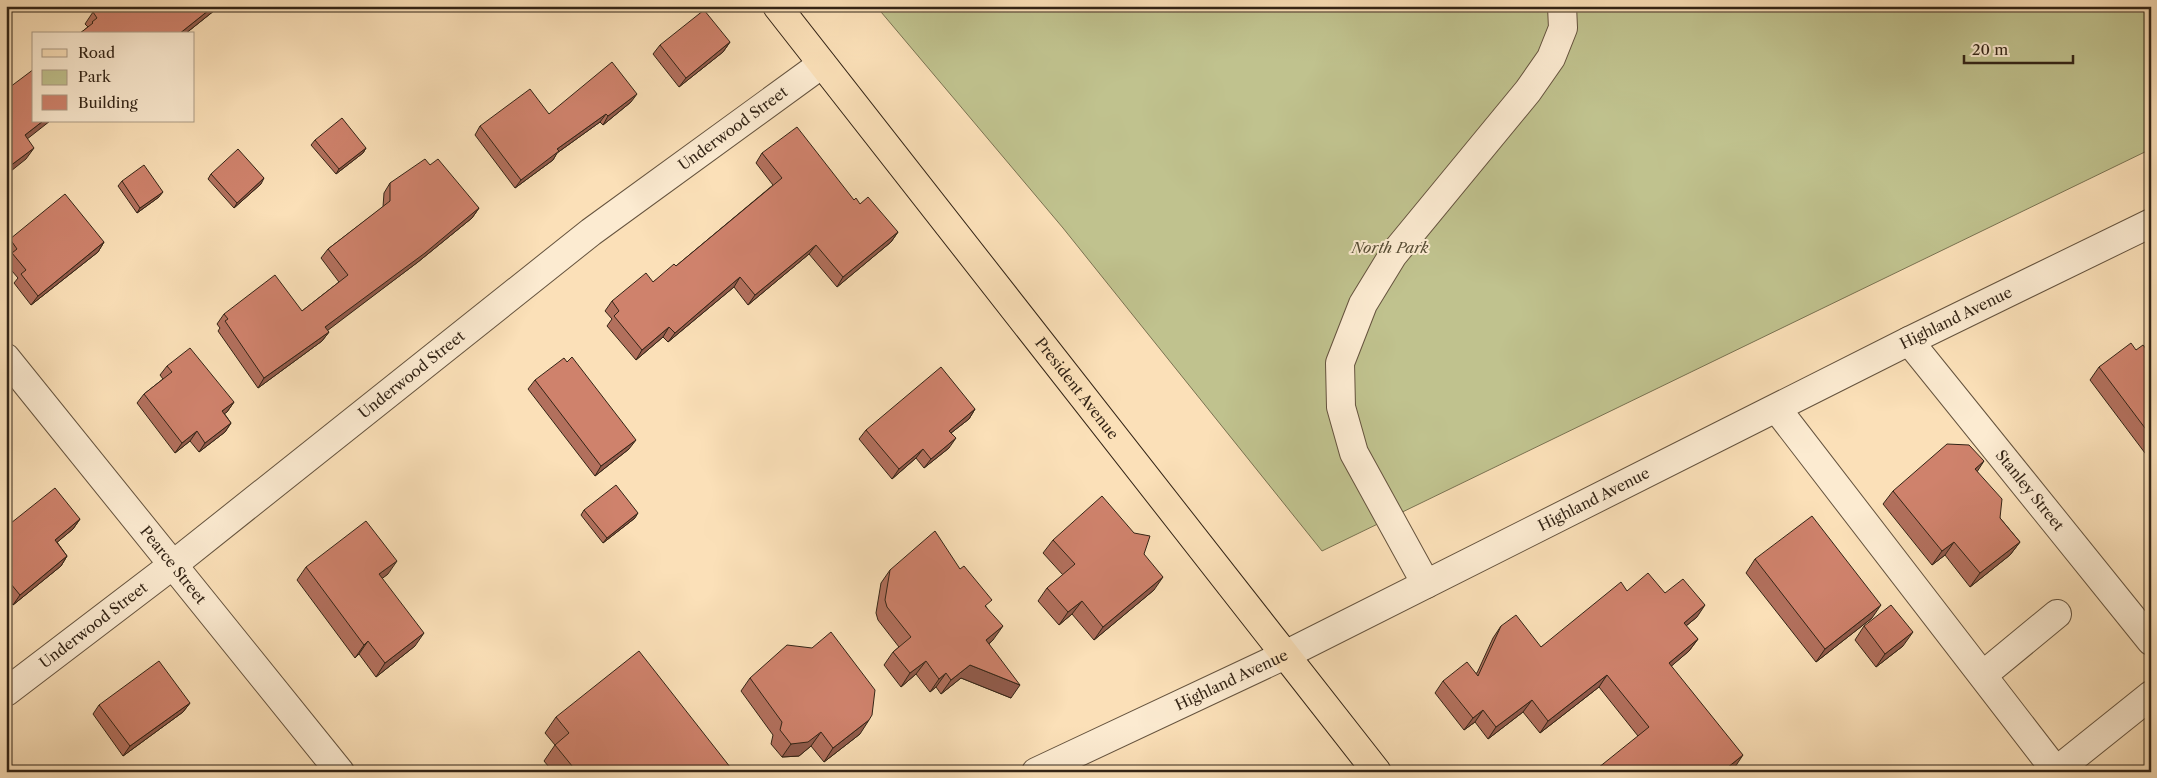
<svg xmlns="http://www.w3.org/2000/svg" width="2157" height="778" font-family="'Libre Caslon Text',serif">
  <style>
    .green { fill: #c0c28e; stroke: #7a7352 }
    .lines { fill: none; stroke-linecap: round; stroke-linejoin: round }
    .minor-casing { stroke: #65533e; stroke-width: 30 }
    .major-casing { stroke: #332416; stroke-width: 30 }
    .minor { stroke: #fcebd1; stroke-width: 28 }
    .major { stroke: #fbe0b8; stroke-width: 28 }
    .wall { fill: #b2705d; stroke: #332416 }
    .shaded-wall { fill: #915b4c; stroke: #332416 }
    .building { fill: #cf826c; stroke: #332416 }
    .labels { text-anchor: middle; stroke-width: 4; stroke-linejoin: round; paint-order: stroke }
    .street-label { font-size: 15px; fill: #332416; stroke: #fcebd1 }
    .park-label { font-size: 15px; font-style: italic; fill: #564c34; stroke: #fcebd1 }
  </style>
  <rect width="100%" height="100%" fill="#fbe0b8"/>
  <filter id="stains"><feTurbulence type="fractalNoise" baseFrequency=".004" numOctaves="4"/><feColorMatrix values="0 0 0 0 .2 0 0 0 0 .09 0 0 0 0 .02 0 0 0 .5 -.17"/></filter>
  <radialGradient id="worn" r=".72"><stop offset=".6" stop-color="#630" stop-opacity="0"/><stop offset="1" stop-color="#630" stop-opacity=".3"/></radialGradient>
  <path class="green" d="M876,6H2151V149L1322,551L1063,228Z"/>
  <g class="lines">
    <g class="minor-casing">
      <g id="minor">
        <path id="s1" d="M1909,341L2151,641"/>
        <path id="s2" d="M6,358L340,772"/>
        <path d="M1777,409L2056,771"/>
        <path d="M1426,584L1354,453L1341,407L1340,363L1363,304L1393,255L1528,91L1551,58L1563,28L1562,6"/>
        <path d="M1983,675L2057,614"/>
        <path id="s3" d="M6,692L174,564L591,232L822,64"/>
        <path id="s4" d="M1036,772L1285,655L1909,341L2151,223"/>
        <path d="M2055,772L2151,695"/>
      </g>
    </g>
    <g class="major-casing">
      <g id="major">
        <path id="s5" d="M777,6L1377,772"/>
      </g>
    </g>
    <use href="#minor" class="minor"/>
    <use href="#major" class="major"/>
  </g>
  <path class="wall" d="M101,6H220L185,34H79L88,27L85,24L93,12Z
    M383,6H393L387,11Z
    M730,42L723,52L679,87L653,54L660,45Z
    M631,102L603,125L600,122L557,153L553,160L515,188L475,135L480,126L549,114Z
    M315,140L366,148L363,153L336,174L311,145Z
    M762,153L854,200L898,232L891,242L837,287L809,254L748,305L734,287L668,342L663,337L636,360L607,326L612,319L605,311L612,301L653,282L676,266L773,185L756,163Z
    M430,165L479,208L472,218L418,262L327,330L329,332L322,341L258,388L218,331L220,328L217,324L224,314L302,311L339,282L321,258L328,249L383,207L384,193L390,183Z
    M211,174L261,184L234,208L208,179Z
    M122,181L159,197L137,213L118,186Z
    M10,239L104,242L98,252L31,305L14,283L18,278L6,264V262L10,257L6,253V244Z
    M2136,350L2151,355V461L2090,380L2099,367Z
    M167,366L234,402L227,412L224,413L231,423L225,432L199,452L190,441L175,453L137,403L144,394L163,379L160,375Z
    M535,380L629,449L595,476L528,389Z
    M975,409L969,419L951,433L949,448L924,468L916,458L892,479L859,439L866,430Z
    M1977,471L2000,518L2020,542L2010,555L1970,587L1945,555L1932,565L1883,504L1893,491Z
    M584,510L635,518L603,543L581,515Z
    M80,519L73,529L57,542L67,556L61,566L13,605L6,596V527Z
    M1053,540L1144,554L1154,590L1094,640L1072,614L1059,625L1038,601L1047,588L1063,575L1043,553Z
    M1755,559L1872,618L1816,662L1746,573Z
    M306,567L388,574L382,578L415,646L376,677L359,654L355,658L297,580Z
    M960,569L987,608L993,640L989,644L1011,698L961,678L941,694L936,687L930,692L916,674L901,687L884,665L893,652L899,647L878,620L876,613L881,583L890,570Z
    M1627,591L1665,593L1697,617L1686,626L1698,639L1689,651L1671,666L1735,767L1638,736L1599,687L1540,733L1523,712L1488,739L1475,722L1464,730L1435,693L1443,681L1477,673L1493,638L1501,626L1541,647Z
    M1864,626L1903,646L1876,667L1855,640Z
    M750,678L860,734L824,762L811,746L799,756L782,757L771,744L773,735L741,691Z
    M190,703L183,712L123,756L93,714L99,705Z
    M556,717L734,772H553L544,761L555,745L545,733Z"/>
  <path class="shaded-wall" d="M214,6H220L185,34H179Z
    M730,42L723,52L679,87L686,78Z
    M637,94L631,102L603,125L608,116Z
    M606,114L600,122L557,153L553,160L515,188L521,180L557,149Z
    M43,121H50L17,147L25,135Z
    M34,148L26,159L6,175V169Z
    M366,148L363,153L336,174L339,169Z
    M264,178L261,184L234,208L237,203Z
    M163,192L159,197L137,213L140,208Z
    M479,208L472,218L418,262L319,337L325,327Z
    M898,232L891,242L837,287L843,277Z
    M104,242L98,252L31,305L38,296Z
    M816,245L809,254L748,305L755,295Z
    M740,277L734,287L668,342L675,333Z
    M669,327L663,337L636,360L642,350Z
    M329,332L322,341L258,388L264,378Z
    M234,402L227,412L216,420L222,411Z
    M975,409L969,419L942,440L949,431Z
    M231,423L225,432L199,452L205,443Z
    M197,431L190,441L175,453L182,443Z
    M956,438L949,448L924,468L931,459Z
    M636,440L629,449L595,476L601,466Z
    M923,449L916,458L892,479L899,469Z
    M1984,461L1975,475V469Z
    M638,513L635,518L603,543L607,538Z
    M80,519L73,529L48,550L55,540Z
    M1954,542L1945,555L1932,565L1942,551Z
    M2020,542L2010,555L1970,587L1980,573Z
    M67,556L61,566L13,605L20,595Z
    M397,561L388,574L370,588L379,574Z
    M1163,577L1154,590L1094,640L1103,627Z
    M1082,601L1072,614L1059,625L1068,612Z
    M1705,605L1697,617L1676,634L1684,623Z
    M1881,605L1872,618L1816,662L1825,649Z
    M1003,626L993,640L977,654L986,640Z
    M1913,632L1903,646L1876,667L1885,654Z
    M424,633L415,646L376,677L385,663Z
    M1698,639L1689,651L1661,675L1669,663Z
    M368,641L359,654L355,658L364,645Z
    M926,661L916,674L901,687L910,673Z
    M970,665L1020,685L1011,698L961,678L941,694L951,680Z
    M946,673L936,687L930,692L939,679Z
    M1607,675L1599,687L1540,733L1548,721Z
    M1532,700L1523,712L1488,739L1496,727Z
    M190,703L183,712L123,756L130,746Z
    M1483,710L1475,722L1464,730L1473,718Z
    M869,720L860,734L824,762L833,748Z
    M821,732L811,746L799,756L782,757L791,744Z
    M1743,755L1735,767L1729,772H1722Z"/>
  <path class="building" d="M101,6H214L179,34H79L93,23L92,22L97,18L93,12Z
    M704,10L730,42L686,78L660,45Z
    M612,62L637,94L608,116L606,114L557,149L559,151L521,180L480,126L530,89L549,114Z
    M34,69V121H43L25,135L34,148L6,169V90Z
    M342,118L366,148L339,169L315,140Z
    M797,127L854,200L856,198L860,204L868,197L898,232L843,277L816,245L755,295L740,277L675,333L669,327L642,350L614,316L619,311L612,301L646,273L653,282L674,264L676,266L782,178L762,153Z
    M238,149L264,178L237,203L211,174Z
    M425,159L430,165L438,159L479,208L425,253L325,327L329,332L264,378L225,321L228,319L224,314L275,275L302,311L348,275L328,249L390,201V183Z
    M144,165L163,192L140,208L122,181Z
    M65,194L104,242L38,296L21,274L26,270L12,253L17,249L10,239Z
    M2131,343L2136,350L2143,345L2151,355V436L2099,367Z
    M190,348L234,402L222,411L231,423L205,443L197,431L182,443L144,394L172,372L167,366Z
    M572,357L636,440L601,466L535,380L564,358L567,362Z
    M941,367L975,409L949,431L956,438L931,459L923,449L899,469L866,430Z
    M1947,444L1969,445L1984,461L1975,469L2002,499L2000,518L2020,542L1980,573L1954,542L1942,551L1893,491Z
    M616,485L638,513L607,538L584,510Z
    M55,488L80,519L55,540L67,556L20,595L6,578V527Z
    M1102,496L1134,533L1150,536L1144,554L1163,577L1103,627L1082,601L1068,612L1047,588L1075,564L1053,540Z
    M1812,516L1881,605L1825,649L1755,559Z
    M366,521L397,561L379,574L424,633L385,663L368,641L364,645L306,567Z
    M935,531L960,569L964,566L992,600L985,606L1003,626L986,640L1020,685L970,665L951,680L946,673L939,679L926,661L910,673L893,652L911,637L887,607L885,600L890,570Z
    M1648,573L1665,593L1683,579L1705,605L1684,623L1698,639L1669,663L1743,755L1722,772H1593L1649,727L1607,675L1548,721L1532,700L1496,727L1483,710L1473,718L1443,681L1467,662L1478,676L1501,626L1516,615L1541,647L1621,582L1627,591Z
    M1891,605L1913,632L1885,654L1864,626Z
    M831,632L875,690L872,715L869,720L833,748L821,732L808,742L791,744L780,730L782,722L750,678L787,645L812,648Z
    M639,651L734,772H577L555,745L569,733L556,717Z
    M159,661L190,703L130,746L99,705Z"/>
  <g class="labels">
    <g class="street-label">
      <text dy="5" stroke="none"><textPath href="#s3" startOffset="920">Underwood Street</textPath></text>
      <text dy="5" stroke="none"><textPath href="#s4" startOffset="1026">Highland Avenue</textPath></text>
      <text dy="5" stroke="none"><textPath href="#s3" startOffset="515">Underwood Street</textPath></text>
      <text dy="5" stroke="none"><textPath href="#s5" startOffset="486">President Avenue</textPath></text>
      <text dy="5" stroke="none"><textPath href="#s1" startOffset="192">Stanley Street</textPath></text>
      <text dy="5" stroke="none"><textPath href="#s4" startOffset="621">Highland Avenue</textPath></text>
      <text dy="5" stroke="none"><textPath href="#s2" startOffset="266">Pearce Street</textPath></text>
      <text dy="5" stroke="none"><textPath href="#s3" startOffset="110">Underwood Street</textPath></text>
      <text dy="5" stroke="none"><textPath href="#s4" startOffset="216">Highland Avenue</textPath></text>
    </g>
    <g class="park-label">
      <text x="1390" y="253">North Park</text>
    </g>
  </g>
  <rect width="2157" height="778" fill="none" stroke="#fbe0b8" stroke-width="25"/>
  <rect x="8" y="8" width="2142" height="763" fill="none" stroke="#332416" stroke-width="2.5"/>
  <rect x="12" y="12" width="2132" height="753" fill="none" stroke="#332416"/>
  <rect x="32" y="32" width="162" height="90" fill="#fcebd1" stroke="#ac9b86"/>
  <rect x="42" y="49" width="25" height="8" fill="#fbe0b8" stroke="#ac9b86"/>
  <text x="78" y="58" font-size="15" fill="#332416">Road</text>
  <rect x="42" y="70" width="25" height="15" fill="#c0c28e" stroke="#ac9b86"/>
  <text x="78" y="82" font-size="15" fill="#332416">Park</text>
  <rect x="42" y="95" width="25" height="15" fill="#cf826c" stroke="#ac9b86"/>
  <text x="78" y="108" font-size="15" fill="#332416">Building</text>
  <path d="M1964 55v8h109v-8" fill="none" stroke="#332416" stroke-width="2.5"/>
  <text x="1972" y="55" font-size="15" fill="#332416" stroke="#fcebd1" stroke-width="4" paint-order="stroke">20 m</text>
  <rect width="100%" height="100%" filter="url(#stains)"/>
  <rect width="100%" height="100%" fill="url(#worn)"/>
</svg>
